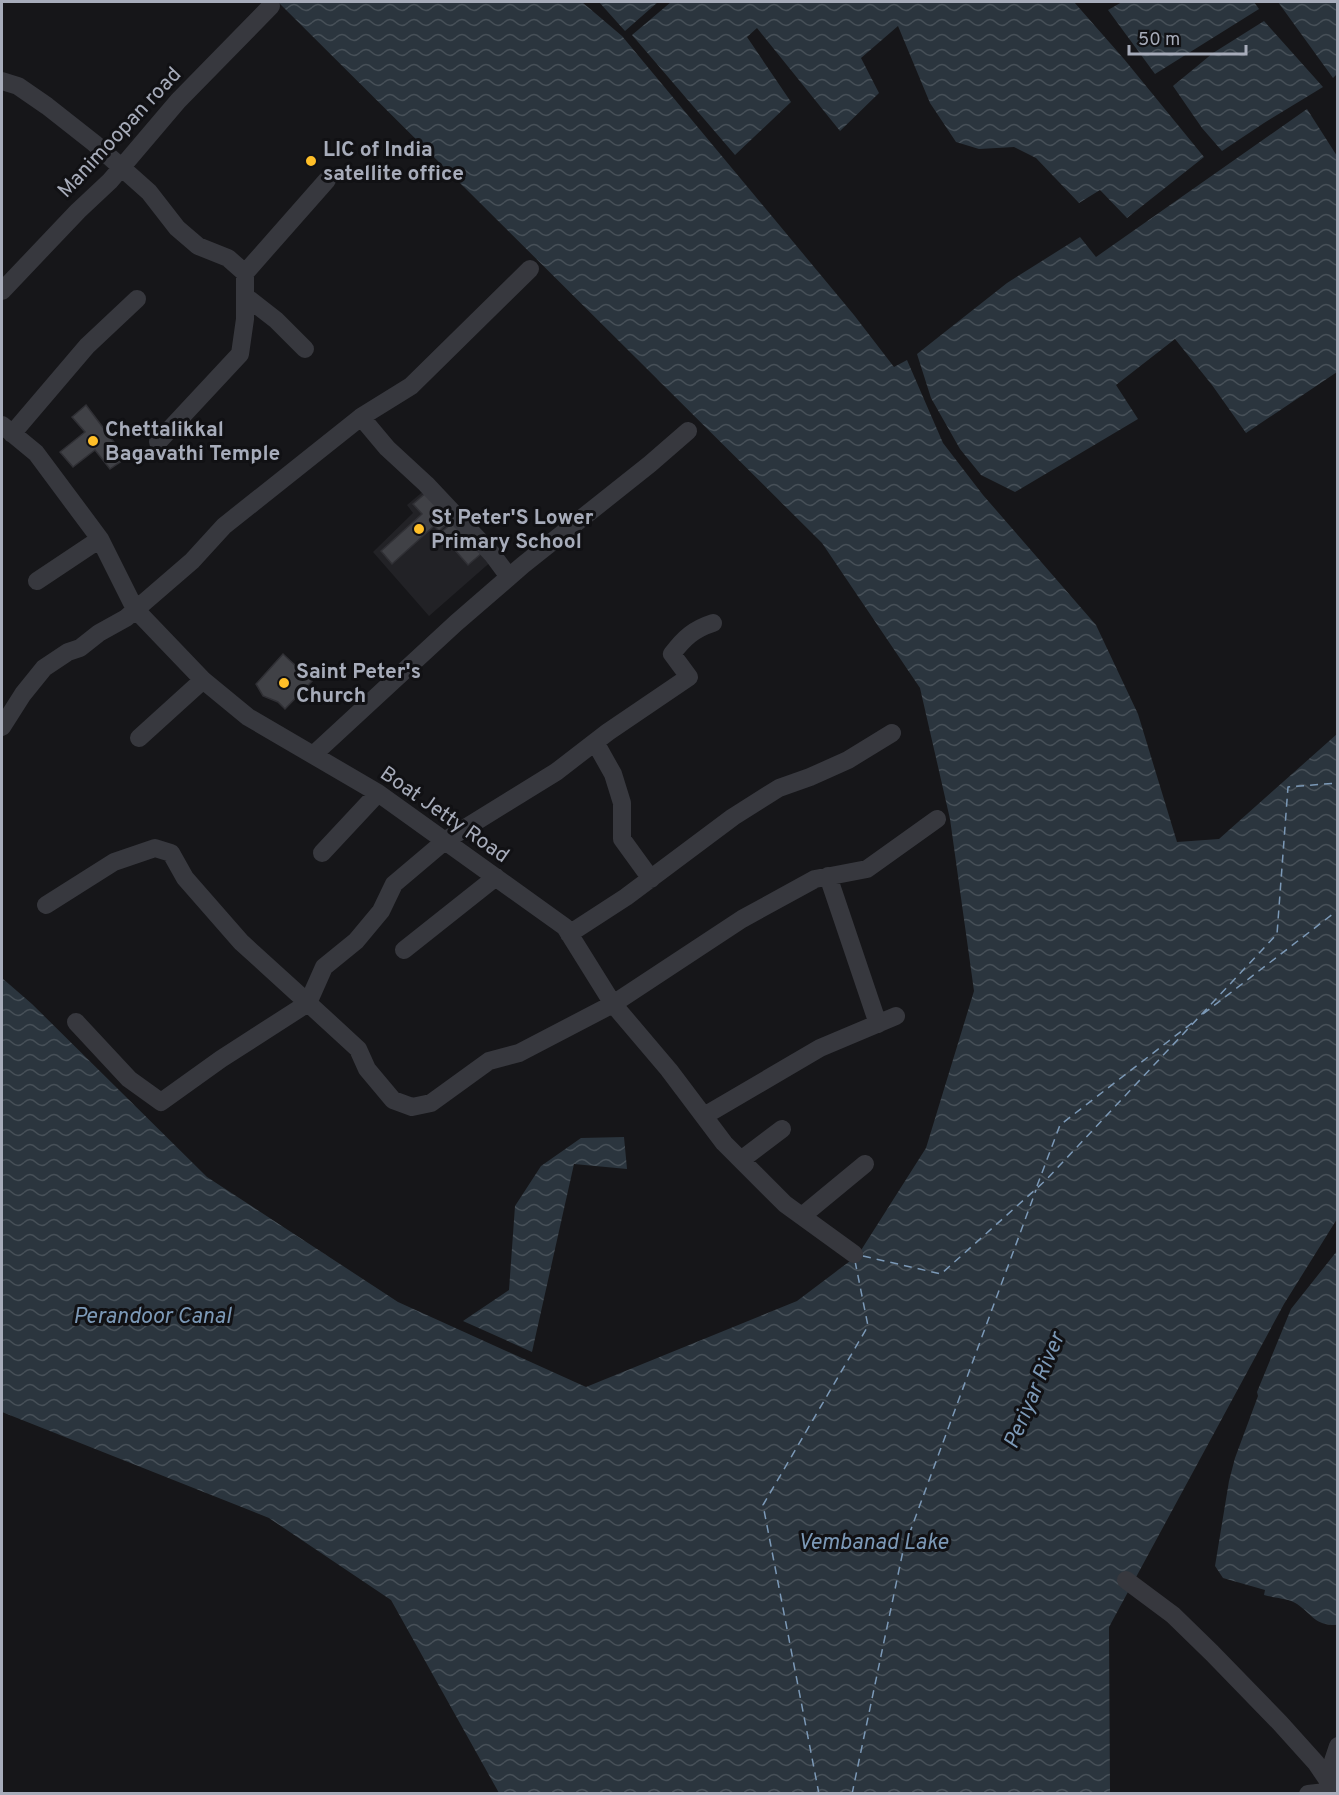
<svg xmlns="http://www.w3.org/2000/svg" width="1339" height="1795" font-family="Overpass,sans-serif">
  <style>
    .built { fill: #222226 }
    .water { fill: url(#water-waves) }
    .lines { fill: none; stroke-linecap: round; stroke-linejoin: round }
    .ferry { stroke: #7c99b7; stroke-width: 1.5; stroke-dasharray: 8 6; stroke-linecap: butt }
    .building { fill: #404146; stroke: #303035; stroke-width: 1.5 }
    .minor { stroke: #37383e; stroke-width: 18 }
    .poi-dot { fill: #ffbf28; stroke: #111114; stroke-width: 2 }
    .labels { text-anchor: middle; stroke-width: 6; stroke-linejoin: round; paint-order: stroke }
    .street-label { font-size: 21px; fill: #a7acba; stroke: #111114 }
    .poi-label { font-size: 21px; font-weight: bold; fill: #a7acba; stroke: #111114; text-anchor: start }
    .water-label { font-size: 22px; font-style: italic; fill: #7c99b7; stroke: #111114 }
  </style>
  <defs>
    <pattern id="water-waves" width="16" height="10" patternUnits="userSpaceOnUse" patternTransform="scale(1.5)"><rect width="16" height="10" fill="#2b353e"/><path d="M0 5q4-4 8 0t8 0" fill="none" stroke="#475058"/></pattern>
  </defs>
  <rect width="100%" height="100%" fill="#161619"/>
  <path class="built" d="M426,489L494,559L429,616L373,552L413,513L407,505Z"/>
  <path class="water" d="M278,2H582L622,36L854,315L894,367L907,360L943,443L983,495L1096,625L1138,714L1177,842L1219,839L1337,734V1219L1284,1304L1109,1627L1110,1793H499L391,1600L269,1518L2,1412V978L32,1004L207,1177L398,1302L586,1387L797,1301L858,1255L926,1148L974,991L950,819L920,688L822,543Z
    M599,2H658L625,31Z
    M671,2H1074L1124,59L1204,157L1127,218L1100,190L1079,203L1036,158L1014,147L979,149L956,142L930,103L898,26L861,58L879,93L840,131L757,28L747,37L791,102L735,155L632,35Z
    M1122,2H1254L1259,9L1155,74L1108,10Z
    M1278,2H1337V74L1333,78Z
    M1264,21L1323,87L1264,123L1222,151L1202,128L1173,86L1213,53Z
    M1307,109L1337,156V372L1246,433L1212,385L1175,339L1116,385L1138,419L1015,492L981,475L960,449L931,398L917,354L1007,283L1080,237L1096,257Z
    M624,1137L627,1169L574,1164L532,1352L463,1321L509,1290L515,1206L541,1166L581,1138Z
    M1337,1251L1338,1625C1315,1626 1313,1615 1297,1604C1289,1598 1274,1598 1264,1595L1265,1590L1223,1578L1215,1566L1229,1481L1235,1458L1258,1396L1257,1392L1291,1309Z"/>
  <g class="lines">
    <path class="ferry" d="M1203,1014L1338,910
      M1037,1186L1060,1125L1192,1023
      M863,1256L941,1274L1046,1180L1277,934L1288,787L1338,783
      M819,1794L763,1505L868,1326L855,1261
      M852,1794L903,1551L1036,1190"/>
  </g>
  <path class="building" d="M86,405L126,458L110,469L95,450L73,467L60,452L85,432L72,417Z
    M427,492L452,519L439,531L434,526L392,564L381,551L422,514L413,504Z
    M455,521L482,553L468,565L440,533Z
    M283,654L312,681L285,709L278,702L263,696L256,684Z"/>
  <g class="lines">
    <path class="minor" d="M2,81L18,86L47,106L94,143L149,192L177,228L198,246L228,258L245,273L327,180
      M2,291L78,211L110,181L178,101L271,6
      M245,296L276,320L305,349
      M361,417L387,448L426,484L492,554L509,577
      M2,425L36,453L100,539L135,609L203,680L248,717L378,793L565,927L613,1004L669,1070L724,1143L785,1204L854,1254
      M12,434L87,346L137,299
      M158,442L240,354L245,319V273
      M37,581L100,539
      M2,727L23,694L44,668L68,652L80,648L99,633L126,618L192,561L224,526L361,417L411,386L530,269
      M139,738L203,680
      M595,742L613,774L622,803V839L651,879
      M313,755L456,623L523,565L650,464L688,431
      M322,853L378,793
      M828,876L878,1024
      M46,905L114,862L155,848L171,853L185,878L241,942L308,1003L324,967L356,941L381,911L394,884L446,840L556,772L608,732L689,677L672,654C684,638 694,629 713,623
      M569,934L626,897L733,817L779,788L810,777L848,760L892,733
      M404,950L496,877
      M76,1022L129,1079L161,1102L221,1059L308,1003L358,1049L367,1069L393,1100L412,1107L431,1103L489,1061L519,1053L613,1004L742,919L815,879L867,869L937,819
      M704,1116L820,1048L896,1016
      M741,1160L782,1129
      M802,1216L865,1164
      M1126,1580L1173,1615L1212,1653L1280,1723L1316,1763L1335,1791
      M1331,1784L1333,1761L1338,1746
      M1308,1794L1335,1791L1337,1794"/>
  </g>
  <g class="poi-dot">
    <circle cx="311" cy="161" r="6"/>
    <circle cx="93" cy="441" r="6"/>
    <circle cx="419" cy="529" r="6"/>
    <circle cx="284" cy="683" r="6"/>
  </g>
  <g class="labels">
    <g class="street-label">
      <text transform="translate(119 132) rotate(-47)" y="7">Manimoopan road</text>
      <text transform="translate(445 814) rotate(35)" y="7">Boat Jetty Road</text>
    </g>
    <g class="poi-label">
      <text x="323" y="156">LIC of India<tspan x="323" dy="24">satellite office</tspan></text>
      <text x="105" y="436">Chettalikkal<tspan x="105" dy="24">Bagavathi Temple</tspan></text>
      <text x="431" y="524">St Peter'S Lower<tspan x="431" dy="24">Primary School</tspan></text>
      <text x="296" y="678">Saint Peter's<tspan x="296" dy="24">Church</tspan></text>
    </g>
    <g class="water-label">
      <text x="152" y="1323">Perandoor Canal</text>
      <text transform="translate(1033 1390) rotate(-67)" y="8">Periyar River</text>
      <text x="873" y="1549">Vembanad Lake</text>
    </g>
  </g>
  <rect width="1339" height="1795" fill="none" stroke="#a7acba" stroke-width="6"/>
  <path d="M1129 45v9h117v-9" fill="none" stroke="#a7acba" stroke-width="3"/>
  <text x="1138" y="45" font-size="18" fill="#a7acba" stroke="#111114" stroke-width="4.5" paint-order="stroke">50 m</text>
</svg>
